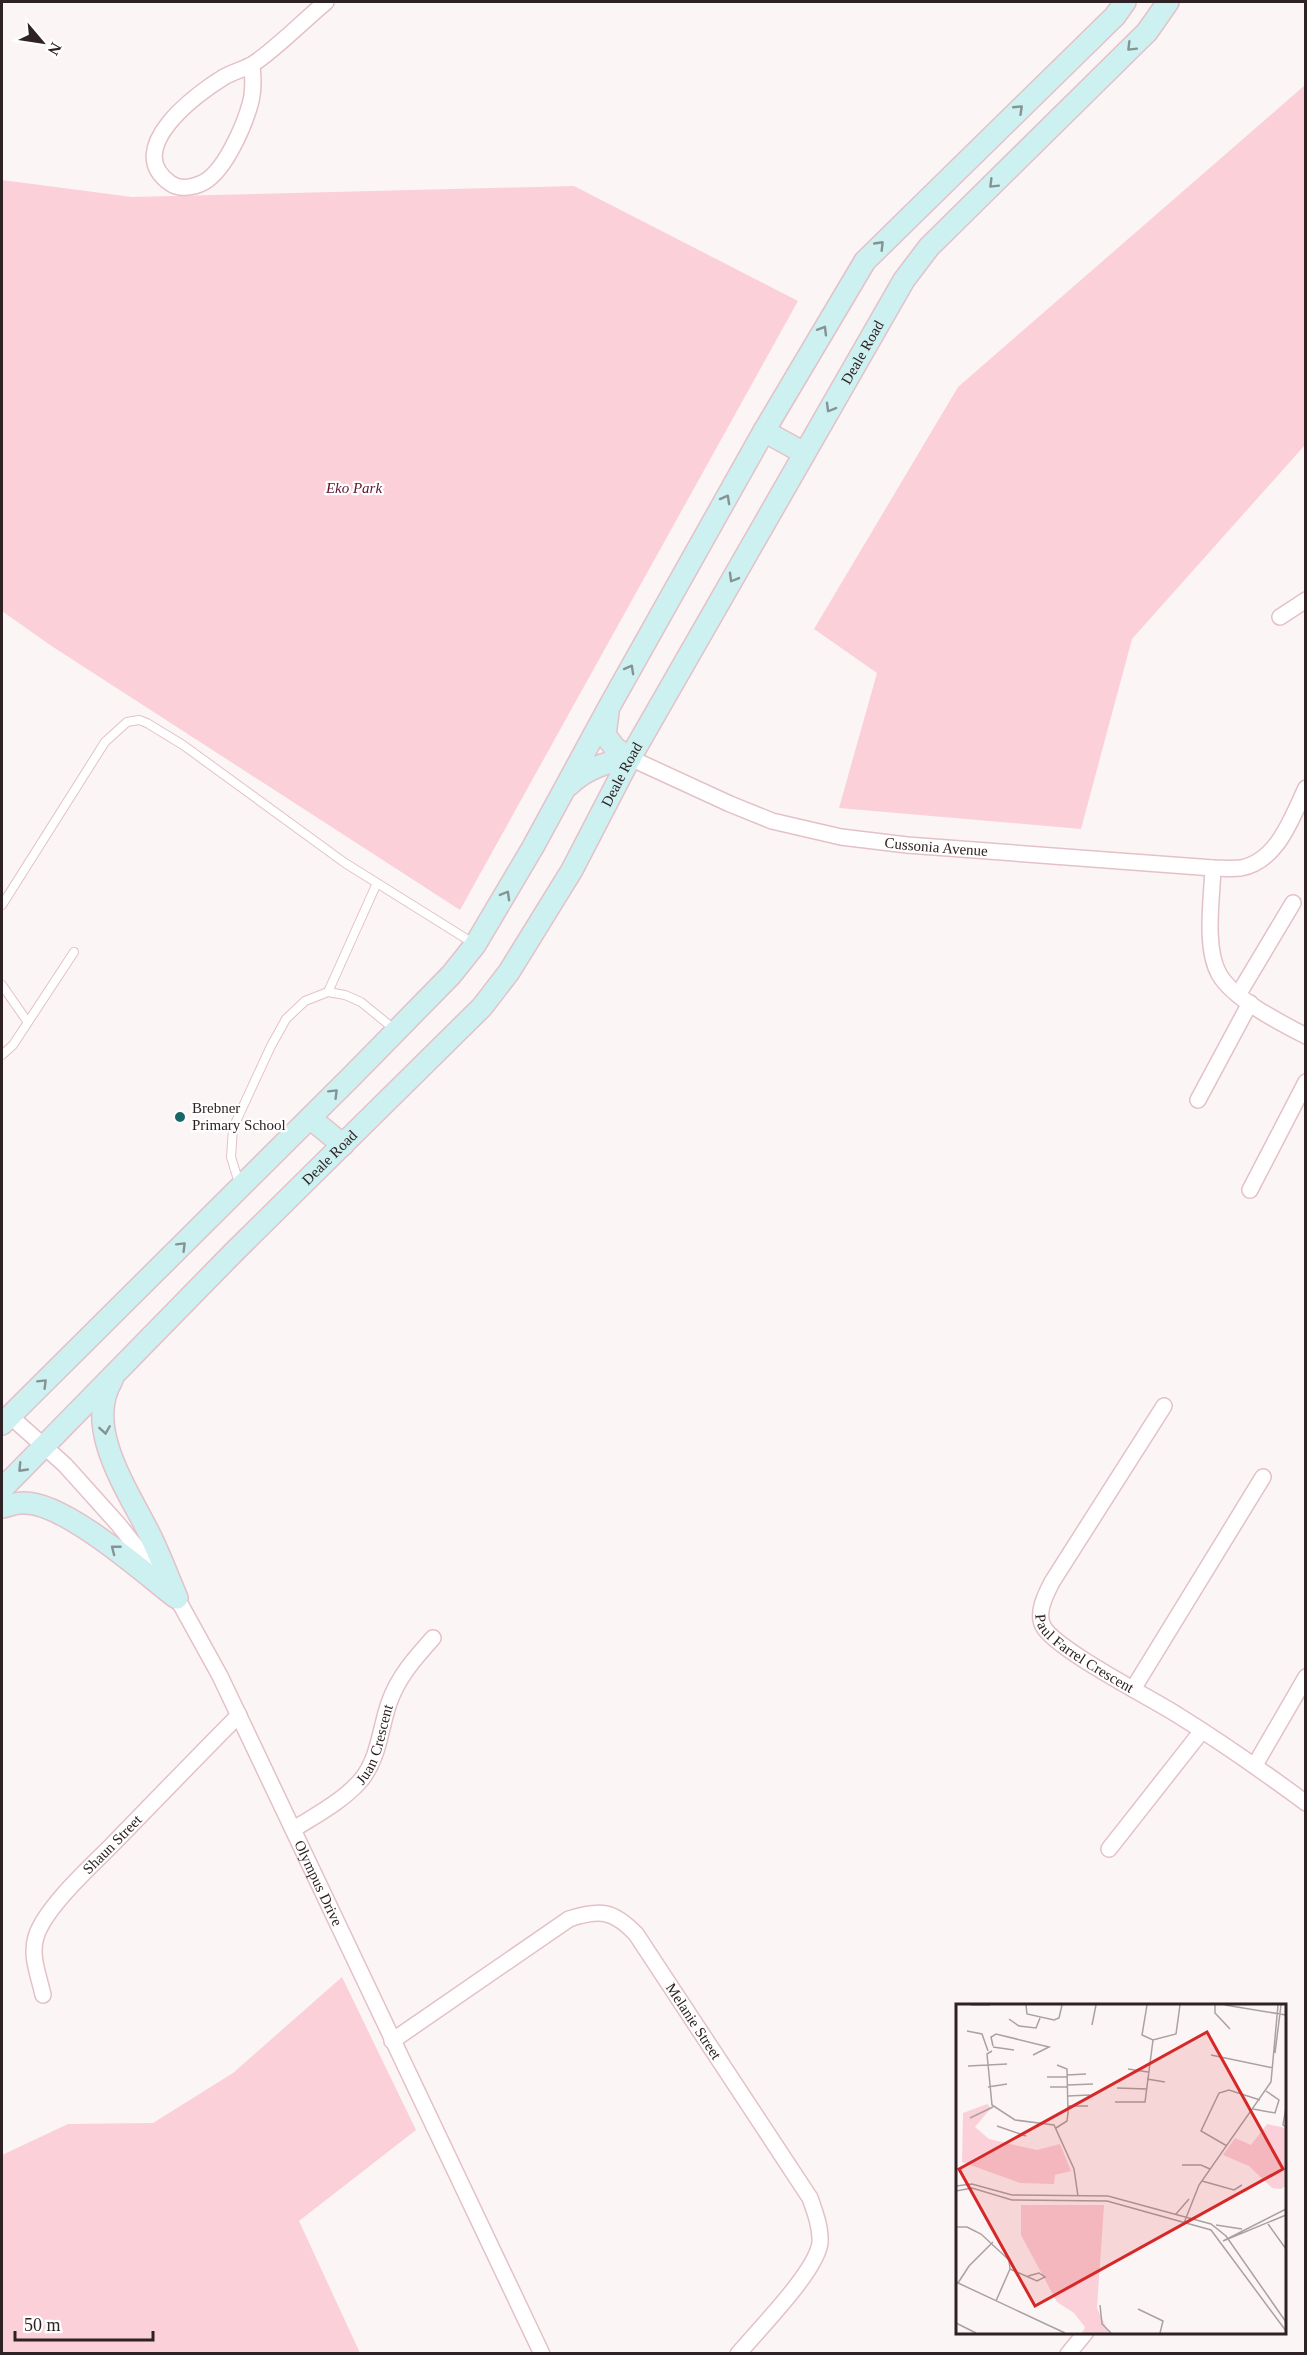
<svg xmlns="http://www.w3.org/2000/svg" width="1307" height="2355" font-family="'Times New Roman',serif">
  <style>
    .green { fill: #fbd0d9 }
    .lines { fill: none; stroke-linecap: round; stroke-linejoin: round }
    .lane-casing { stroke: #e4c1c8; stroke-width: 10 }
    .street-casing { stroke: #e4c1c8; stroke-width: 18 }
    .secondary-casing { stroke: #e4c1c8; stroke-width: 24 }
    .lane { stroke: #fff; stroke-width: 8 }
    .street { stroke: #fff; stroke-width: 15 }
    .secondary { stroke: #cdf0f0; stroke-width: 21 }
    .oneway { stroke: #869394 }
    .poi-dot { fill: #196768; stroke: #fff; stroke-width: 2 }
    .labels { text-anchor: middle; stroke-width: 4.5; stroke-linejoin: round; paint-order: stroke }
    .street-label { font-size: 15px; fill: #2f2224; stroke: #fff }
    .park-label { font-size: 15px; font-style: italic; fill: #5e102d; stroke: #fff }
    .poi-label { font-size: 15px; fill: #2f2224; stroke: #fff; text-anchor: start }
    .inset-road { fill: none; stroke: #aaa1a2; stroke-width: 1.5 }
    .view { fill: #d62828; fill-opacity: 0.15; stroke: #d62828; stroke-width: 3 }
    .inset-edge { fill: none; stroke: #2f2224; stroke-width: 3 }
  </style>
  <rect width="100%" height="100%" fill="#fcf5f6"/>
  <path class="green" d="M1305,85V445L1132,639L1081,829L839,808L877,673L814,629L958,387Z
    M2,180L132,197L574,186L798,301L460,910L50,645L2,611Z
    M342,1977L416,2130L299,2221L360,2353H2V2155L68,2124L153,2123L233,2073Z"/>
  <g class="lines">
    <g class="lane-casing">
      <path id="lane" d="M2,905L105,742L127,722L139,720L147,723L183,745L345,863L473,943
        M2,985L27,1021
        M328,992L377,883
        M2,1055L13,1045L74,952
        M239,1183L231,1157L233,1128L271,1046L286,1019L305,1001L328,992L345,995L361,1002L394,1029"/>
    </g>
    <g class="street-casing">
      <g id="street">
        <path d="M252,65C253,77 254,88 251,101C245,124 224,175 200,184C190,188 178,189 170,183C122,149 196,94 224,77C233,72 244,69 253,64C277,48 303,21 326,2"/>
        <path d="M1280,617L1306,600"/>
        <path id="s1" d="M630,758L730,804L772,821L841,837L907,845L1213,868C1222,868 1232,869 1241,868C1278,861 1292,817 1306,788"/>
        <path d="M1213,868C1212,898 1204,947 1219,974C1233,999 1281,1023 1306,1036"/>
        <path d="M1238,995L1293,903"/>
        <path d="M1198,1100L1250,1003"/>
        <path d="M1250,1190L1306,1082"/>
        <path id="s2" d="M1164,1406L1052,1582C1046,1594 1036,1612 1043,1626C1055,1649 1149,1697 1176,1714C1221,1742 1264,1772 1306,1803"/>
        <path id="s3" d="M10,1416L65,1465L118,1524L177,1598L220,1676L542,2354"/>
        <path d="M1133,1689L1263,1477"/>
        <path d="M1255,1765L1306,1677"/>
        <path id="s4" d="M294,1829C316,1815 343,1801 361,1780C379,1758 380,1729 389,1703C398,1677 415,1658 433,1638"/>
        <path d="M1109,1849L1201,1732"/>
        <path id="s5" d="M43,1995C39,1976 30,1956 36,1937C44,1909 90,1867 111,1846C154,1802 196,1758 239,1715"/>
        <path id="s6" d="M392,2041L569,1919C600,1909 613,1910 636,1934L810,2198C815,2212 821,2228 820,2243C816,2272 758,2330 738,2354"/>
        <path d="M1068,2354L1086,2332"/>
      </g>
    </g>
    <g class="secondary-casing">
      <g id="secondary">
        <path d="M764,431L804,453"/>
        <path d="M608,713L605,735L615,748L630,758"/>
        <path d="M569,785C587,768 607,762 630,758"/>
        <path d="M310,1118L343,1145"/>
        <path d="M112,1380C83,1428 129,1492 150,1535C160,1555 168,1577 177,1598"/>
        <path d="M2,1424L352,1076L451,975L475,945L533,847L609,707L764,431L865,261L1115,16L1125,2"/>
        <path id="s7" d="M2,1489L234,1252L482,1007L509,972L572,870L630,758L904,280L929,247L1147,32L1168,2"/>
        <path d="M2,1507C9,1506 17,1502 25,1503C65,1503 142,1571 174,1596"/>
      </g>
    </g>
    <use href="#lane" class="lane"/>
    <use href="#street" class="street"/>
    <use href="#secondary" class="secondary"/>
  </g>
  <defs><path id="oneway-chevron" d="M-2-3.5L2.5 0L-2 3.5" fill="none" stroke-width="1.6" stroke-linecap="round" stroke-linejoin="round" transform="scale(1.5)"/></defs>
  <g class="oneway">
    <use href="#oneway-chevron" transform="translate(1131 47) rotate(135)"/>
    <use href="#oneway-chevron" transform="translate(1019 109) rotate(-44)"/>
    <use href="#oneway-chevron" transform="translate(993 184) rotate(135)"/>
    <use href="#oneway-chevron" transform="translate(880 245) rotate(-46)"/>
    <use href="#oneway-chevron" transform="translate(823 330) rotate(-59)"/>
    <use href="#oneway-chevron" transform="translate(830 408) rotate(120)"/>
    <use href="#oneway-chevron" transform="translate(726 499) rotate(-61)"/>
    <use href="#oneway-chevron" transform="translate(733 578) rotate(120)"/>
    <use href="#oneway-chevron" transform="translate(630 669) rotate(-61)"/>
    <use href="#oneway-chevron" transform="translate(506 895) rotate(-60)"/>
    <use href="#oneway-chevron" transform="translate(334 1093) rotate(-45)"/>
    <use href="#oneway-chevron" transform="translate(182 1246) rotate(-45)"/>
    <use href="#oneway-chevron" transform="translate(43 1383) rotate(-45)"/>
    <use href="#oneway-chevron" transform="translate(105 1430) rotate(81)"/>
    <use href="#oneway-chevron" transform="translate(22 1468) rotate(134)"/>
    <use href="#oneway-chevron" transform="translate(115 1549) rotate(-142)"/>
  </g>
  <circle class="poi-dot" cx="180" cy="1117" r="6"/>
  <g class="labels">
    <g class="street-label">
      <text dy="5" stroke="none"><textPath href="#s7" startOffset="1438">Deale Road</textPath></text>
      <text dy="5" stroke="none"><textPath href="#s7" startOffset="952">Deale Road</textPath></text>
      <text dy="5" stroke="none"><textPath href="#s1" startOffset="322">Cussonia Avenue</textPath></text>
      <text dy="5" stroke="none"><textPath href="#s7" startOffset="466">Deale Road</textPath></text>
      <text dy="5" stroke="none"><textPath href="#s2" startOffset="304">Paul Farrel Crescent</textPath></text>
      <text dy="5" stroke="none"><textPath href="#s4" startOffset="122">Juan Crescent</textPath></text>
      <text dy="5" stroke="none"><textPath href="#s5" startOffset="180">Shaun Street</textPath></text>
      <text dy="5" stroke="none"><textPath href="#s3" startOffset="566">Olympus Drive</textPath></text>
      <text dy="5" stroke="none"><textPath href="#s6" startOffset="394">Melanie Street</textPath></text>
    </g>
    <g class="park-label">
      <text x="354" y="493">Eko Park</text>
    </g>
    <g class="poi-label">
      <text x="192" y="1113">Brebner<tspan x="192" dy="17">Primary School</tspan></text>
    </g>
  </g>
  <g transform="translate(956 2004)">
    <rect width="330" height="330" fill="#fcf5f6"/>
    <path d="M31,100L35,104L19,123L33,135L81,146L104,140L115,167L99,171L98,180L64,179L6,158L7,109ZM311,120L330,124V182L325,185L316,184L293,162L267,151L279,134L295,141ZM65,201H148L141,304L153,329H126L129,323L118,309L101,298L65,231Z" fill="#fbd0d9"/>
    <path class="inset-road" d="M15,1H34M70,1L71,10L98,16L103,14L106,1M191,1L186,31L197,36L220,30L224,1M259,1V9L274,25M269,1L330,11M53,15L63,22L80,24L84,14M136,21L140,1M11,27L26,30L32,47M37,42L35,33L40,30L93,43L77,51M37,43L58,46M36,47L31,50L36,101L59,116L98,121L118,165L122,192M319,49L325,1M255,51L317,64M12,62L51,60M172,65L192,68M111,71L130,70M91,73H111M191,75L209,78M112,81L137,80M32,83L51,80M94,83H112M161,84L191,85M112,92L134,91M159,98H189L197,36M112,102H132M330,103L327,121L330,123M297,105L319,109L323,96L310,87M14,114L37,103M41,122L70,132M100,124L111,117L112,109L111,65L101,61M271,142L245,127L263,89L273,86L304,96M226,161H245L254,165M246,177L278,186L286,181M0,182L16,180L56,191L152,192L255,220L270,232L330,318M0,187L16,184L56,196L151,197L255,226L330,327M220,210L233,195M228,219L243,181L315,78L322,1M312,220L330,245M260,221L286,225M0,223H11L25,230L53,256L54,265L40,297M267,237L330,205M267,237L330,211M54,265L81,277L89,273L83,269L72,272M0,278L109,329M2,279L13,262L37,238M144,301L146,320L155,329M182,305L207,317L204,329M0,319L20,329"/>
    <path class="view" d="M251,28L327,165L79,302L3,165Z"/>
    <rect width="330" height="330" class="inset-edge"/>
  </g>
  <rect width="1307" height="2355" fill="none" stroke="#2f2224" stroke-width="6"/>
  <g transform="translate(42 42) rotate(119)" stroke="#ffffff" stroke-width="4.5" paint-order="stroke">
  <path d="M0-4.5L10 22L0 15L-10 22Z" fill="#2f2224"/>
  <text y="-9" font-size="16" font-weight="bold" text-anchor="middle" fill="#2f2224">N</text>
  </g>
  <path d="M15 2331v9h138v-9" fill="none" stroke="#2f2224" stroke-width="3"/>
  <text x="24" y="2331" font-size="18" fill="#2f2224" stroke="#ffffff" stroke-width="4.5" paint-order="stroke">50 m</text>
</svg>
